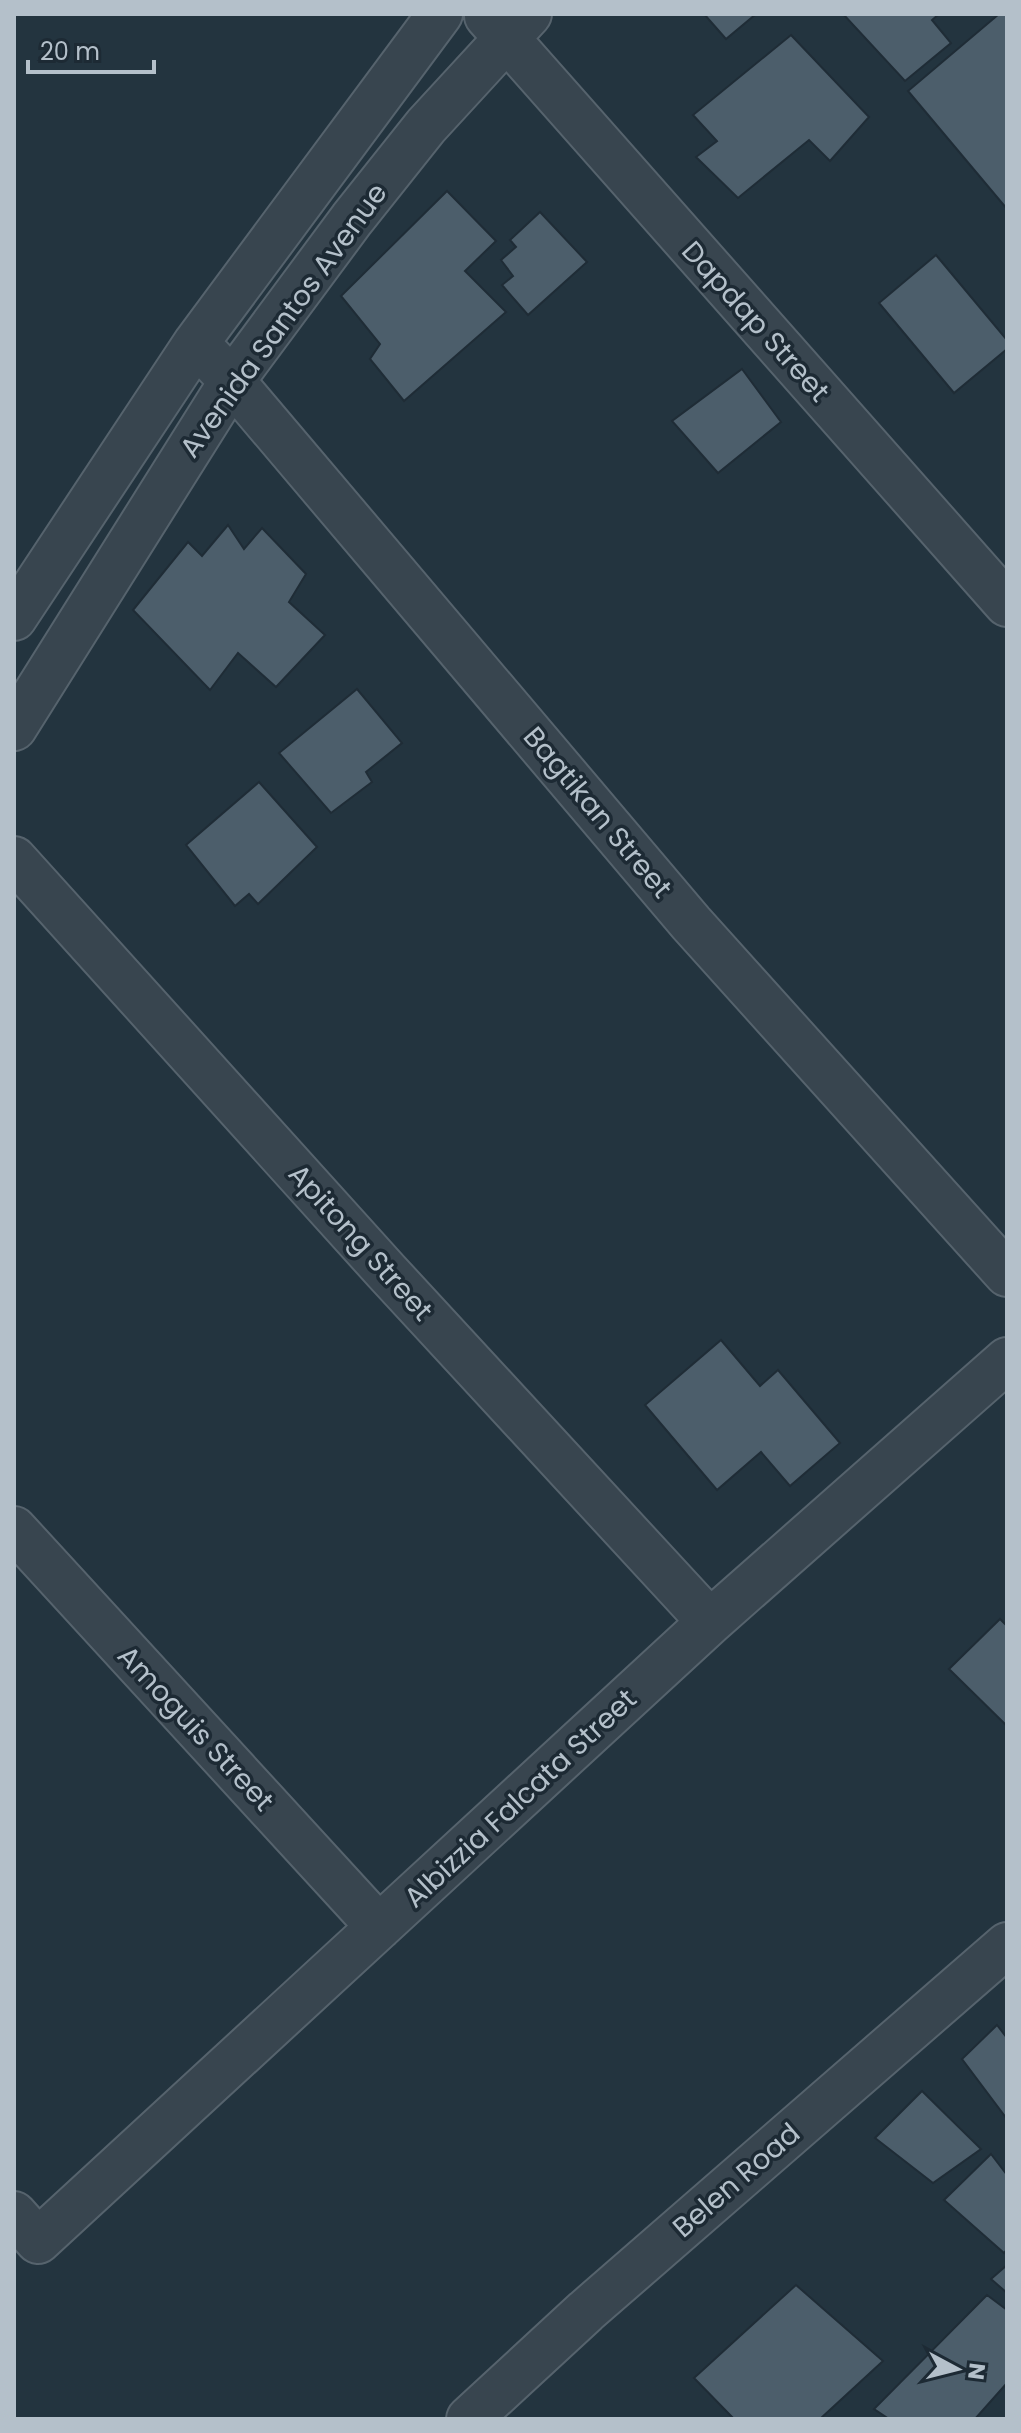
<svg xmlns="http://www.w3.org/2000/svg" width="1021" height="2433" font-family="Poppins,sans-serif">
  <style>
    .building { fill: #4c5e6b; stroke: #1f2c36; stroke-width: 2 }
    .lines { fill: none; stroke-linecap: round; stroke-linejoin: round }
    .street-casing { stroke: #56636d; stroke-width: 48 }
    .street { stroke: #38454f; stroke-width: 44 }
    .labels { text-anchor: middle; stroke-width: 7; stroke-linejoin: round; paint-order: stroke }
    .street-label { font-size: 28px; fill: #b4c0ca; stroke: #1d2a34 }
  </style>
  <rect width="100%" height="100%" fill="#23343f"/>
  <path class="building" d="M704,14H756L726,39Z
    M843,14H939L932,20L951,43L905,81Z
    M999,14H1007V209L908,91Z
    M791,35L869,117L830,161L809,140L738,198L696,157L717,141L693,115Z
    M447,191L496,241L465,271L506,312L404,401L370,359L380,344L341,296Z
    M540,212L587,262L528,315L502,285L513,276L501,260L516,247L510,240Z
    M936,255L1007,340V349L954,393L879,303Z
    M742,369L781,422L718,473L672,421Z
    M228,525L244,549L262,528L306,574L289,602L325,635L276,687L238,653L210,690L133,610L188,542L202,556Z
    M357,689L402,743L366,772L372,782L331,813L279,753Z
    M259,782L317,847L258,904L249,894L235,906L186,845Z
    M721,1340L760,1386L778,1370L840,1443L790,1486L761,1452L717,1490L645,1405Z
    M1000,1619L1007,1626V1726L949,1669Z
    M997,2025L1007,2038V2119L962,2059Z
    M922,2091L981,2149L933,2183L875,2138Z
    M991,2154L1007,2175V2249L1004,2253L944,2200Z
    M1007,2265V2293L991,2279Z
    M796,2285L883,2361L820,2419H734L694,2378Z
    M987,2295L1007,2310V2383L975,2419H889L874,2409Z"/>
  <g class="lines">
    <g class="street-casing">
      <path id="street" d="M487,16L1007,604
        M196,343L232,381L691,923L1007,1274
        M14,618L196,343L440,14
        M14,728L232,381L352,219L426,126L529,14
        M14,859L386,1271L710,1622
        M14,1529L379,1927
        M14,2214L38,2241L710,1622L1007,1360
        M469,2419L586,2311L1007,1945"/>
    </g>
    <use href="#street" class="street"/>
  </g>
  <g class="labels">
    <g class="street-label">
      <text transform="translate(283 320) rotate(-54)" y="10">Avenida Santos Avenue</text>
      <text transform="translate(756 321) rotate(48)" y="10">Dapdap Street</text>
      <text transform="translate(598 812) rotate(50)" y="10">Bagtikan Street</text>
      <text transform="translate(361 1242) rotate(48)" y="10">Apitong Street</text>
      <text transform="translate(196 1728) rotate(47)" y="10">Amoguis Street</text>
      <text transform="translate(520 1798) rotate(-43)" y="10">Albizzia Falcata Street</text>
      <text transform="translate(736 2180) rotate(-41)" y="10">Belen Road</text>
    </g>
  </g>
  <rect width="1021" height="2433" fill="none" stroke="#b4c0ca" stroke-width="32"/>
  <g transform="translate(957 2369) rotate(97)" stroke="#1d2a34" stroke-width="6" paint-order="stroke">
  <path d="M0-6L14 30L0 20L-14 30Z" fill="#b4c0ca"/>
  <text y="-12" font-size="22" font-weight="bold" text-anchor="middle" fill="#b4c0ca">N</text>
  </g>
  <path d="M28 60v12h126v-12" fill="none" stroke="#b4c0ca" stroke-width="4"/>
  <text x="40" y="60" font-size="24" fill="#b4c0ca" stroke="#1d2a34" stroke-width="6" paint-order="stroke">20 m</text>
</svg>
